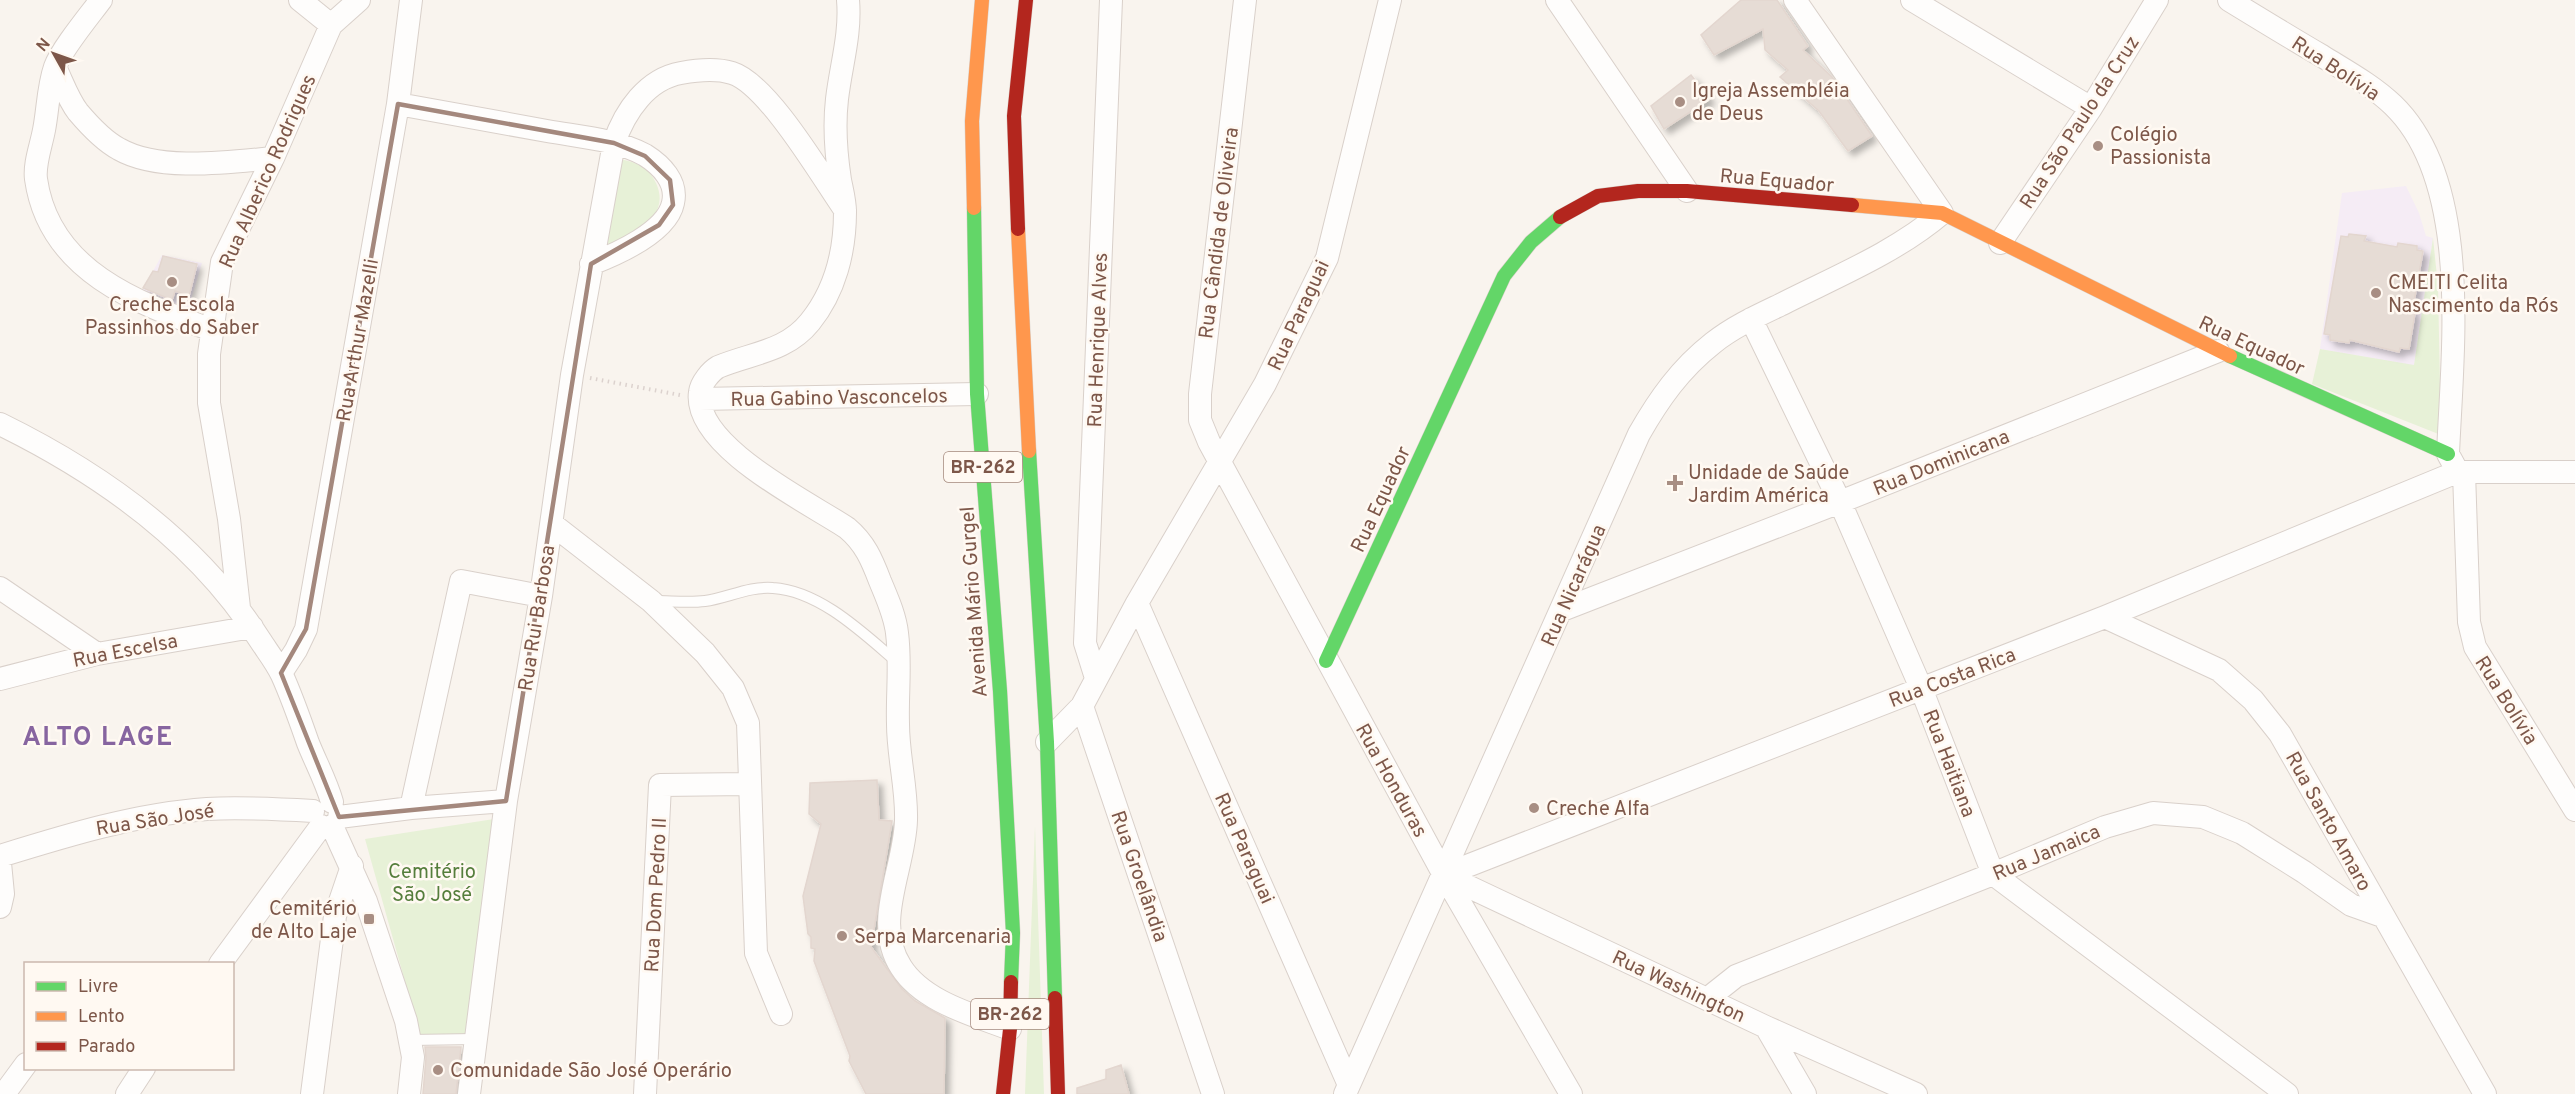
<svg xmlns="http://www.w3.org/2000/svg" width="2575" height="1094" font-family="Overpass,sans-serif">
  <style>
    .education { fill: #f5ecf5 }
    .green { fill: #e7f1d7 }
    .building { fill: #e6dcd5; stroke: #e3d6cf; stroke-width: 1.5; filter: url(#shadow) }
    .lines { fill: none; stroke-linecap: round; stroke-linejoin: round }
    .lane-casing { stroke: #d9d0ca; stroke-width: 12 }
    .street-casing { stroke: #d9d0ca; stroke-width: 24 }
    .fast-casing { stroke: #d9d0ca; stroke-width: 15 }
    .slow-casing { stroke: #d9d0ca; stroke-width: 15 }
    .jam-casing { stroke: #d9d0ca; stroke-width: 15 }
    .path { stroke: #dcd2ce; stroke-width: 4; stroke-dasharray: 1.5 4.5; stroke-linecap: butt }
    .lane { stroke: #fefdfc; stroke-width: 10 }
    .street { stroke: #fefdfc; stroke-width: 22 }
    .fast { stroke: #63d668; stroke-width: 14 }
    .slow { stroke: #ff974d; stroke-width: 14 }
    .jam { stroke: #b3261e; stroke-width: 14 }
    .marked { fill: none; stroke: #a4887d; stroke-width: 4.5; stroke-linejoin: round }
    .poi-dot { fill: #a88e83; stroke: #fff9f2; stroke-width: 2 }
    .labels { text-anchor: middle; stroke-width: 5; stroke-linejoin: round; paint-order: stroke }
    .shield { fill: #fff9f2; stroke: #a4887c; stroke-width: 1.5 }
    .shield-label { font-size: 18px; font-weight: bold; fill: #7d5749 }
    .street-label { font-size: 20px; fill: #7d5749; stroke: #fff9f2 }
    .poi-label { font-size: 20px; fill: #7d5749; stroke: #fff9f2; text-anchor: start }
    .park-label { font-size: 20px; fill: #557e3c; stroke: #fff9f2 }
    .district-label { font-size: 26px; font-weight: bold; letter-spacing: 1.5px; fill: #8765a0; stroke: #fff9f2 }
  </style>
  <defs>
    <filter id="shadow"><feDropShadow dx="5" dy="5" stdDeviation="3" flood-color="#0004"/></filter>
  </defs>
  <rect width="100%" height="100%" fill="#f9f4ee"/>
  <path class="education" d="M2406,186L2419,213L2426,236L2433,238L2414,366L2320,349L2342,193Z
    M162,255L202,263L187,313L140,294Z"/>
  <path class="green" d="M619,159C636,162 649,167 656,183C673,220 627,236 602,249Z
    M2433,238L2438,286L2441,435L2312,384L2320,349L2414,365Z
    M494,819L466,1036L420,1035L365,839Z
    M1035,826L1044,1094H1025Z"/>
  <path class="building" d="M1741,0H1777L1808,46L1803,50L1832,77L1872,136L1848,151L1819,111L1780,77L1788,70L1765,50L1763,29L1714,55L1701,35Z
    M1691,75L1710,99L1664,129L1651,106Z
    M2349,234L2366,236L2364,241L2397,247L2398,243L2417,246V250L2423,251L2412,313H2415L2409,349L2400,348L2399,352L2350,340L2349,343L2330,340V335L2324,334L2341,236L2348,237Z
    M163,256L197,264L189,296L175,291L172,300L143,288L153,271L158,272Z
    M877,780L879,820L892,821L871,947L902,989L915,1001L945,1018L944,1094H866L849,1061L850,1056L814,961L815,949L811,948V937L808,934L803,896L821,824L809,814L810,783Z
    M425,1047H461L456,1094H423L426,1058Z
    M1121,1065L1129,1094H1077V1088L1106,1079V1070Z"/>
  <g class="lines">
    <g class="lane-casing">
      <path id="lane" d="M655,601C671,601 689,603 705,601C727,598 750,586 773,588C820,591 863,633 897,662
        M411,1040L474,1039"/>
    </g>
    <g class="street-casing">
      <path id="street" d="M101,0C89,16 61,50 55,67C48,87 48,110 44,130C41,146 34,164 36,179C49,271 137,303 212,330
        M300,0L331,25
        M848,0C851,34 841,65 837,99C834,125 836,154 840,180C842,190 845,201 845,212C845,251 835,291 810,322C786,352 751,353 718,367C711,371 701,383 700,392C692,446 810,503 847,528C865,543 872,560 880,581C887,598 895,615 897,633C901,664 897,694 898,724C898,756 907,788 906,820C905,868 872,922 901,967C923,1002 974,1015 1010,1029
        M1245,0L1200,394V420L1209,442L1444,875L1571,1094
        M1557,0L1687,191
        M1912,0L2091,108
        M2229,0C2260,19 2291,38 2322,56C2346,71 2372,85 2393,105C2473,182 2452,353 2448,454L2454,465
        M55,67C62,81 68,99 78,112C89,125 104,141 119,149C159,172 229,162 273,158
        M398,104C448,113 498,122 547,131C580,137 615,139 645,155C661,165 678,182 673,203C667,232 617,254 591,264
        M2000,243L2091,108L2157,0
        M1751,319L1840,502L1921,688L1993,874L2287,1094
        M700,399L977,394
        M0,424C102,474 198,542 260,640C267,651 276,662 282,675C292,697 300,720 308,743C316,763 326,781 332,802
        M2464,472L2469,622L2475,647L2575,810
        M552,524L651,601L705,653L733,688L748,723L756,953L781,1014
        M0,588L97,654
        M1137,603L1349,1085
        M239,608L229,519L209,403V354L222,262L273,158L331,25L359,0
        M1562,610L1840,502L2218,351
        M2105,617L2219,670L2253,700L2280,734L2485,1094
        M281,673L296,650L306,629L398,104L411,0
        M1096,678L1085,643L1111,0
        M0,679L97,654L252,627
        M1082,706L1137,603L1265,384L1327,258L1390,0
        M1047,742L1082,706L1213,1094
        M411,808L461,581L541,596
        M339,817L411,808L506,801
        M332,826L366,901L406,1021L413,1057L409,1094
        M0,856C68,835 136,814 207,809C243,807 278,809 313,811
        M0,863L3,894L0,907
        M1444,875L2105,617L2457,472H2575
        M1444,875L1766,1027L1916,1094
        M220,964L321,826
        M1707,999L1736,976L1993,874L2105,827L2153,813L2203,817L2242,833L2304,872L2351,905L2382,916
        M1766,1027L1805,1094
        M4,1094L26,1064
        M127,1094L144,1068
        M312,1094L335,916L352,866
        M469,1094L506,801L541,596L572,375L614,143C625,111 647,79 681,73C697,70 716,68 732,73C768,84 822,177 845,210
        M645,1094L660,785L749,784
        M1345,1094L1639,434C1659,399 1680,369 1713,343C1733,327 1757,316 1780,305C1835,277 1895,253 1942,213L1795,0"/>
    </g>
    <g class="fast-casing">
      <path id="fast" d="M974,208L977,394L1000,691L1013,933L1011,982
        M2230,356L2448,454
        M1029,451L1047,742L1055,998
        M1326,661L1504,276L1531,242L1560,217"/>
    </g>
    <g class="slow-casing">
      <path id="slow" d="M1852,205L1942,213L2230,356
        M974,208L972,121L982,0
        M1018,229L1029,451"/>
    </g>
    <g class="jam-casing">
      <path id="jam" d="M1560,217L1598,196L1638,191H1687L1852,205
        M1018,229L1014,116L1026,0
        M1055,998L1058,1094
        M1003,1094L1010,1029L1011,982"/>
    </g>
    <path class="path" d="M590,378L680,395"/>
    <use href="#lane" class="lane"/>
    <use href="#street" class="street"/>
    <use href="#fast" class="fast"/>
    <use href="#slow" class="slow"/>
    <use href="#jam" class="jam"/>
  </g>
  <path class="marked" d="M398,104L614,143L645,156L670,180L673,205L659,225L591,264L506,801L339,817L281,673L306,629Z"/>
  <g class="poi-dot">
    <circle cx="1680" cy="102" r="6"/>
    <circle cx="2098" cy="146" r="6"/>
    <circle cx="172" cy="282" r="6"/>
    <circle cx="2376" cy="293" r="6"/>
    <path d="M1672 474h6v6h6v6h-6v6h-6v-6h-6v-6h6z"/>
    <circle cx="1534" cy="808" r="6"/>
    <rect x="363" y="913" width="12" height="12" rx="3"/>
    <circle cx="842" cy="936" r="6"/>
    <circle cx="438" cy="1070" r="6"/>
  </g>
  <g class="labels">
    <g class="shield">
      <rect x="944" y="452" width="78" height="30" rx="4.5"/>
      <rect x="971" y="999" width="78" height="30" rx="4.5"/>
    </g>
    <g class="shield-label">
      <text x="983" y="473">BR-262</text>
      <text x="1010" y="1020">BR-262</text>
    </g>
    <g class="street-label">
      <text transform="translate(2336 68) rotate(33)" y="7">Rua Bolívia</text>
      <text transform="translate(2079 122) rotate(-57)" y="7">Rua São Paulo da Cruz</text>
      <text transform="translate(267 171) rotate(-66)" y="7">Rua Alberico Rodrigues</text>
      <text transform="translate(1777 180) rotate(5)" y="7">Rua Equador</text>
      <text transform="translate(1218 233) rotate(-83)" y="7">Rua Cândida de Oliveira</text>
      <text transform="translate(1298 315) rotate(-65)" y="7">Rua Paraguai</text>
      <text transform="translate(357 340) rotate(-80)" y="7">Rua Arthur Mazelli</text>
      <text transform="translate(1097 340) rotate(-88)" y="7">Rua Henrique Alves</text>
      <text transform="translate(2252 345) rotate(25)" y="7">Rua Equador</text>
      <text transform="translate(839 397) rotate(-1)" y="7">Rua Gabino Vasconcelos</text>
      <text transform="translate(1941 462) rotate(-22)" y="7">Rua Dominicana</text>
      <text transform="translate(1380 499) rotate(-65)" y="7">Rua Equador</text>
      <text transform="translate(1573 585) rotate(-66)" y="7">Rua Nicarágua</text>
      <text transform="translate(973 602) rotate(-94)" y="7">Avenida Mário Gurgel</text>
      <text transform="translate(536 618) rotate(-81)" y="7">Rua Rui Barbosa</text>
      <text transform="translate(125 650) rotate(-11)" y="7">Rua Escelsa</text>
      <text transform="translate(1952 677) rotate(-21)" y="7">Rua Costa Rica</text>
      <text transform="translate(2507 700) rotate(58)" y="7">Rua Bolívia</text>
      <text transform="translate(1950 763) rotate(69)" y="7">Rua Haitiana</text>
      <text transform="translate(1392 780) rotate(61)" y="7">Rua Honduras</text>
      <text transform="translate(155 819) rotate(-9)" y="7">Rua São José</text>
      <text transform="translate(2329 821) rotate(61)" y="7">Rua Santo Amaro</text>
      <text transform="translate(1245 848) rotate(66)" y="7">Rua Paraguai</text>
      <text transform="translate(2046 852) rotate(-23)" y="7">Rua Jamaica</text>
      <text transform="translate(1140 876) rotate(71)" y="7">Rua Groelândia</text>
      <text transform="translate(655 895) rotate(-87)" y="7">Rua Dom Pedro II</text>
      <text transform="translate(1679 986) rotate(25)" y="7">Rua Washington</text>
    </g>
    <g class="poi-label">
      <text x="1692" y="97">Igreja Assembléia<tspan x="1692" dy="23">de Deus</tspan></text>
      <text x="2110" y="141">Colégio<tspan x="2110" dy="23">Passionista</tspan></text>
      <text x="2388" y="289">CMEITI Celita<tspan x="2388" dy="23">Nascimento da Rós</tspan></text>
      <text x="172" y="311" text-anchor="middle">Creche Escola<tspan x="172" dy="23">Passinhos do Saber</tspan></text>
      <text x="1688" y="479">Unidade de Saúde<tspan x="1688" dy="23">Jardim América</tspan></text>
      <text x="1546" y="815">Creche Alfa</text>
      <text x="357" y="915" text-anchor="end">Cemitério<tspan x="357" dy="23">de Alto Laje</tspan></text>
      <text x="854" y="943">Serpa Marcenaria</text>
      <text x="450" y="1077">Comunidade São José Operário</text>
    </g>
    <g class="park-label">
      <text x="432" y="878">Cemitério<tspan x="432" dy="23">São José</tspan></text>
    </g>
    <g class="district-label">
      <text x="98" y="745">ALTO LAGE</text>
    </g>
  </g>
  <rect x="24" y="962" width="210" height="108" fill="#fff9f2" stroke="#cbb8ae" stroke-width="1.5"/>
  <rect x="36" y="982" width="30" height="9" fill="#63d668" stroke="#cbb8ae" stroke-width="1.5"/>
  <text x="78" y="992" font-size="18" fill="#7d5749">Livre</text>
  <rect x="36" y="1012" width="30" height="9" fill="#ff974d" stroke="#cbb8ae" stroke-width="1.5"/>
  <text x="78" y="1022" font-size="18" fill="#7d5749">Lento</text>
  <rect x="36" y="1042" width="30" height="9" fill="#b3261e" stroke="#cbb8ae" stroke-width="1.5"/>
  <text x="78" y="1052" font-size="18" fill="#7d5749">Parado</text>
  <g transform="translate(54 54) rotate(310)" stroke="#fff9f2" stroke-width="4.5" paint-order="stroke">
  <path d="M0-4.5L10 22L0 15L-10 22Z" fill="#7d5749"/>
  <text y="-9" font-size="16" font-weight="bold" text-anchor="middle" fill="#7d5749">N</text>
  </g>
</svg>
